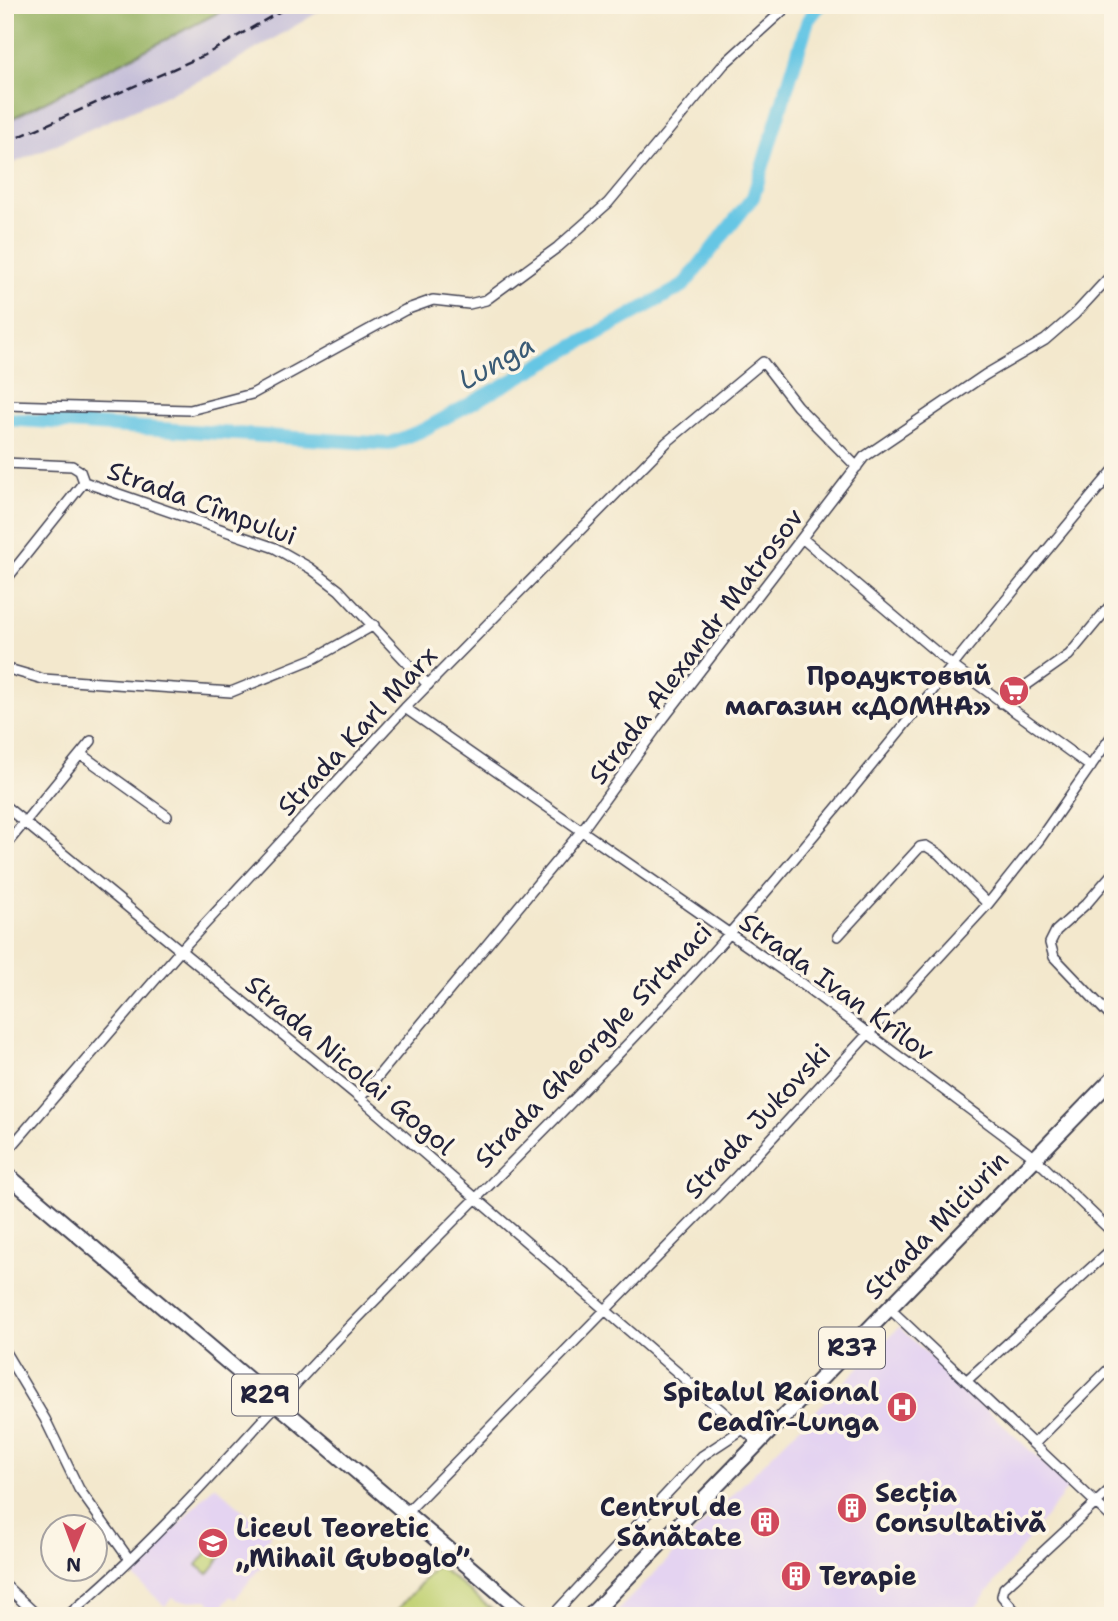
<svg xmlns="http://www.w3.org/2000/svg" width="1118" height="1621" font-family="'Shantell Sans',sans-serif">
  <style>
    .built { fill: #e4d3f1 }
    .industrial { fill: #c6c0d9 }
    .green { fill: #c1d173; stroke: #727a57; stroke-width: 2 }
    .forest { fill: #98b365; stroke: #5d6a50; stroke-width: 2 }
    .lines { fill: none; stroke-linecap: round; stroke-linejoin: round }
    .river { stroke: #66c6e4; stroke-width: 14 }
    .street-casing { stroke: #414051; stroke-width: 12 }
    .primary-casing { stroke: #414051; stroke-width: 18 }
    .street { stroke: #fff; stroke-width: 9 }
    .primary { stroke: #fff; stroke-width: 14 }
    .rail { stroke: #22223b; stroke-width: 2.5; stroke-dasharray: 10 5; stroke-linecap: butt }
    .labels { text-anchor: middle; stroke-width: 7; stroke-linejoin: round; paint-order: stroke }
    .shield { fill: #fcf5e5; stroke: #63616e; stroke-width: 2 }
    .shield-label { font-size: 24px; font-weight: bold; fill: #22223b }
    .street-label { font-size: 26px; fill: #22223b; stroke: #fcf5e5 }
    .poi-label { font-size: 26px; font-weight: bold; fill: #22223b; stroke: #fcf5e5; text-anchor: end }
    .water-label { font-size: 28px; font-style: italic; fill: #3a5b76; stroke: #fcf5e5 }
  </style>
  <rect width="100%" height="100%" fill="#fcf5e5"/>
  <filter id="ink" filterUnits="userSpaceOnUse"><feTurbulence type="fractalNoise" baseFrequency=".0143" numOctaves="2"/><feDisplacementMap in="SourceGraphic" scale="14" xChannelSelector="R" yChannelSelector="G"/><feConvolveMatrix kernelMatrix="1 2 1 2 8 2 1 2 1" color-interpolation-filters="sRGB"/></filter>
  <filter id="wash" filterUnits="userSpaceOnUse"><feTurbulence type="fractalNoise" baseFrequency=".00686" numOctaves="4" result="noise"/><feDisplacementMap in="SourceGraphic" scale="28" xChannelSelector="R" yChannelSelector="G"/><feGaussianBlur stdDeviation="1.57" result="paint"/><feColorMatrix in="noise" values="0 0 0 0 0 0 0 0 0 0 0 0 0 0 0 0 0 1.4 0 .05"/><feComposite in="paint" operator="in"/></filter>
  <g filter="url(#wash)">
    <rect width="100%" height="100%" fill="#f3e8cd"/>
    <path class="built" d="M899,1327L1069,1487L969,1616H612Z
      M215,1485L271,1535L259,1552L267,1559L235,1599L231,1596L220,1610L207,1600L178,1601L173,1597L165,1606L135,1578V1571Z"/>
    <path class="industrial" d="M83,5H330L216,73L5,167V48Z"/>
    <path class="green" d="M216,1541L227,1549L208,1574L197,1565Z
      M437,1565L500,1616H392Z"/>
    <path class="forest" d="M5,5H233L5,122Z"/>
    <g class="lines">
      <path class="river" d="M5,419L389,444L423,430L683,286L753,197L808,20L820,5"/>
    </g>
  </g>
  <g filter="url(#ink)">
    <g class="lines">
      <g class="street-casing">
        <path id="street" d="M5,405L190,410L252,394L405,310L433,300L469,304L486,300L558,247L608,203L724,64L789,5
          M5,463L72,466L80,471L84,482L275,548L310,568L339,590L428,685
          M803,539L954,667L1091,767
          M5,581L84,482
          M5,668L43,679L231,692L315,658L374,625
          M1001,703L1069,655L1113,602
          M405,708L802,984L1035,1158L1113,1233
          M82,755L167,816
          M5,806L360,1098L759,1443
          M5,846L91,741
          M1113,873L1087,903L1056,931L1050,943L1054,957L1113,1019
          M838,936L920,847L926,846L939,854L988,904
          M360,1098L583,829L663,719L864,457L985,375L1045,340L1075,314L1113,273
          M5,1154L180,951L405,708L667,442L763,362L797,406L857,467
          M890,1309L1113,1519
          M5,1352L45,1419L79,1489L129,1559
          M966,1381L1113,1248
          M1035,1443L1113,1365
          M405,1514L735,1178L988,904L1039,840L1113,734
          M5,1585L38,1616
          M67,1616C171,1530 257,1422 350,1326C477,1195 609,1070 730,933C862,783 983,624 1113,471
          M552,1616L702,1456L743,1429
          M1019,1616L1002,1596L1004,1588L1113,1487
          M1110,1616L1113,1613"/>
      </g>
      <g class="primary-casing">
        <path id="primary" d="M5,1173L527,1616
          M590,1616L1113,1078"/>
      </g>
      <use href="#street" class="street"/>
      <use href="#primary" class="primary"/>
      <path class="rail" d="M5,143L205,55L291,5"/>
    </g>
  </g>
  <defs>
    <g id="supermarket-disc" transform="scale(1.575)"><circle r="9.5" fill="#d1495b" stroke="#fcf5e5"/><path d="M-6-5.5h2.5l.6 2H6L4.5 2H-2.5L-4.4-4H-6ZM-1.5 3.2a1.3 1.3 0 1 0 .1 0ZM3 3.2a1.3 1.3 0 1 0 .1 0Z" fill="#fff"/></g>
    <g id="hospital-disc" transform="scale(1.575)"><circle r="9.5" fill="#d1495b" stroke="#fcf5e5"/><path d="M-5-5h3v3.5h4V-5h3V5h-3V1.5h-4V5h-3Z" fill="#fff"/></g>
    <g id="building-disc" transform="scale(1.575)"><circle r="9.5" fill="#d1495b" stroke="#fcf5e5"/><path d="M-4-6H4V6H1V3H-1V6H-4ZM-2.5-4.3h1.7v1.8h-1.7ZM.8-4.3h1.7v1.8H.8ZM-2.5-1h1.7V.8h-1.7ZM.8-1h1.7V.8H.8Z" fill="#fff"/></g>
    <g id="school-disc" transform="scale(1.575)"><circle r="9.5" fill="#d1495b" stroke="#fcf5e5"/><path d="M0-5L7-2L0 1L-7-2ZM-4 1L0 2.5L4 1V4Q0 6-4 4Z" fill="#fff"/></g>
  </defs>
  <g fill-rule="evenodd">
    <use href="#supermarket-disc" x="1014" y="691"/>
    <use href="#hospital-disc" x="902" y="1407"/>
    <use href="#building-disc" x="852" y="1508"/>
    <use href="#building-disc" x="765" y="1522"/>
    <use href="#school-disc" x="213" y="1543"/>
    <use href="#building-disc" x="796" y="1576"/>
  </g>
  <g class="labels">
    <g class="shield">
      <rect x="819" y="1327.5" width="66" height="41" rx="5"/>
      <rect x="232" y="1374.5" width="66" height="41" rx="5"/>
    </g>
    <g class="shield-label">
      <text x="852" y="1356">R37</text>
      <text x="265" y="1403">R29</text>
    </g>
    <g class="street-label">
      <text transform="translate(202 503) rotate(20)" y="9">Strada Cîmpului</text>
      <text transform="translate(696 646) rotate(-53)" y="9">Strada Alexandr Matrosov</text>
      <text transform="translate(357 731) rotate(-47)" y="9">Strada Karl Marx</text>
      <text transform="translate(837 987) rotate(36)" y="9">Strada Ivan Krîlov</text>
      <text transform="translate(593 1045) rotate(-46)" y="9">Strada Gheorghe Sîrtmaci</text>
      <text transform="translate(350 1065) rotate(40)" y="9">Strada Nicolai Gogol</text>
      <text transform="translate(757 1121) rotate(-47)" y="9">Strada Jukovski</text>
      <text transform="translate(936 1225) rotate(-46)" y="9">Strada Miciurin</text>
    </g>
    <g class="poi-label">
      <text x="991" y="685">Продуктовый<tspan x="991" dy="30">магазин «ДОМНА»</tspan></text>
      <text x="879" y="1401">Spitalul Raional<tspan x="879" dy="30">Ceadîr-Lunga</tspan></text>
      <text x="875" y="1502" text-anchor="start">Secția<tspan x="875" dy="30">Consultativă</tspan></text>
      <text x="742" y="1516">Centrul de<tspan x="742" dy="30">Sănătate</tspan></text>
      <text x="236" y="1537" text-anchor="start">Liceul Teoretic<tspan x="236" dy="30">„Mihail Guboglo”</tspan></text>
      <text x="819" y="1585" text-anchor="start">Terapie</text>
    </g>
    <g class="water-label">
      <text transform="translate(496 362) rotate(-29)" y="10">Lunga</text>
    </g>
  </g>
  <rect width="1118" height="1621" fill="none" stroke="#fcf5e5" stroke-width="28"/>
  <g transform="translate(74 1548) rotate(181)"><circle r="33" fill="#fcf5e5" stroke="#a5a1a1" stroke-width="2"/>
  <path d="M0-5L12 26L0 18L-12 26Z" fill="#d1495b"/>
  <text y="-10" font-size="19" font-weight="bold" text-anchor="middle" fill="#22223b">N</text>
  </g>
</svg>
